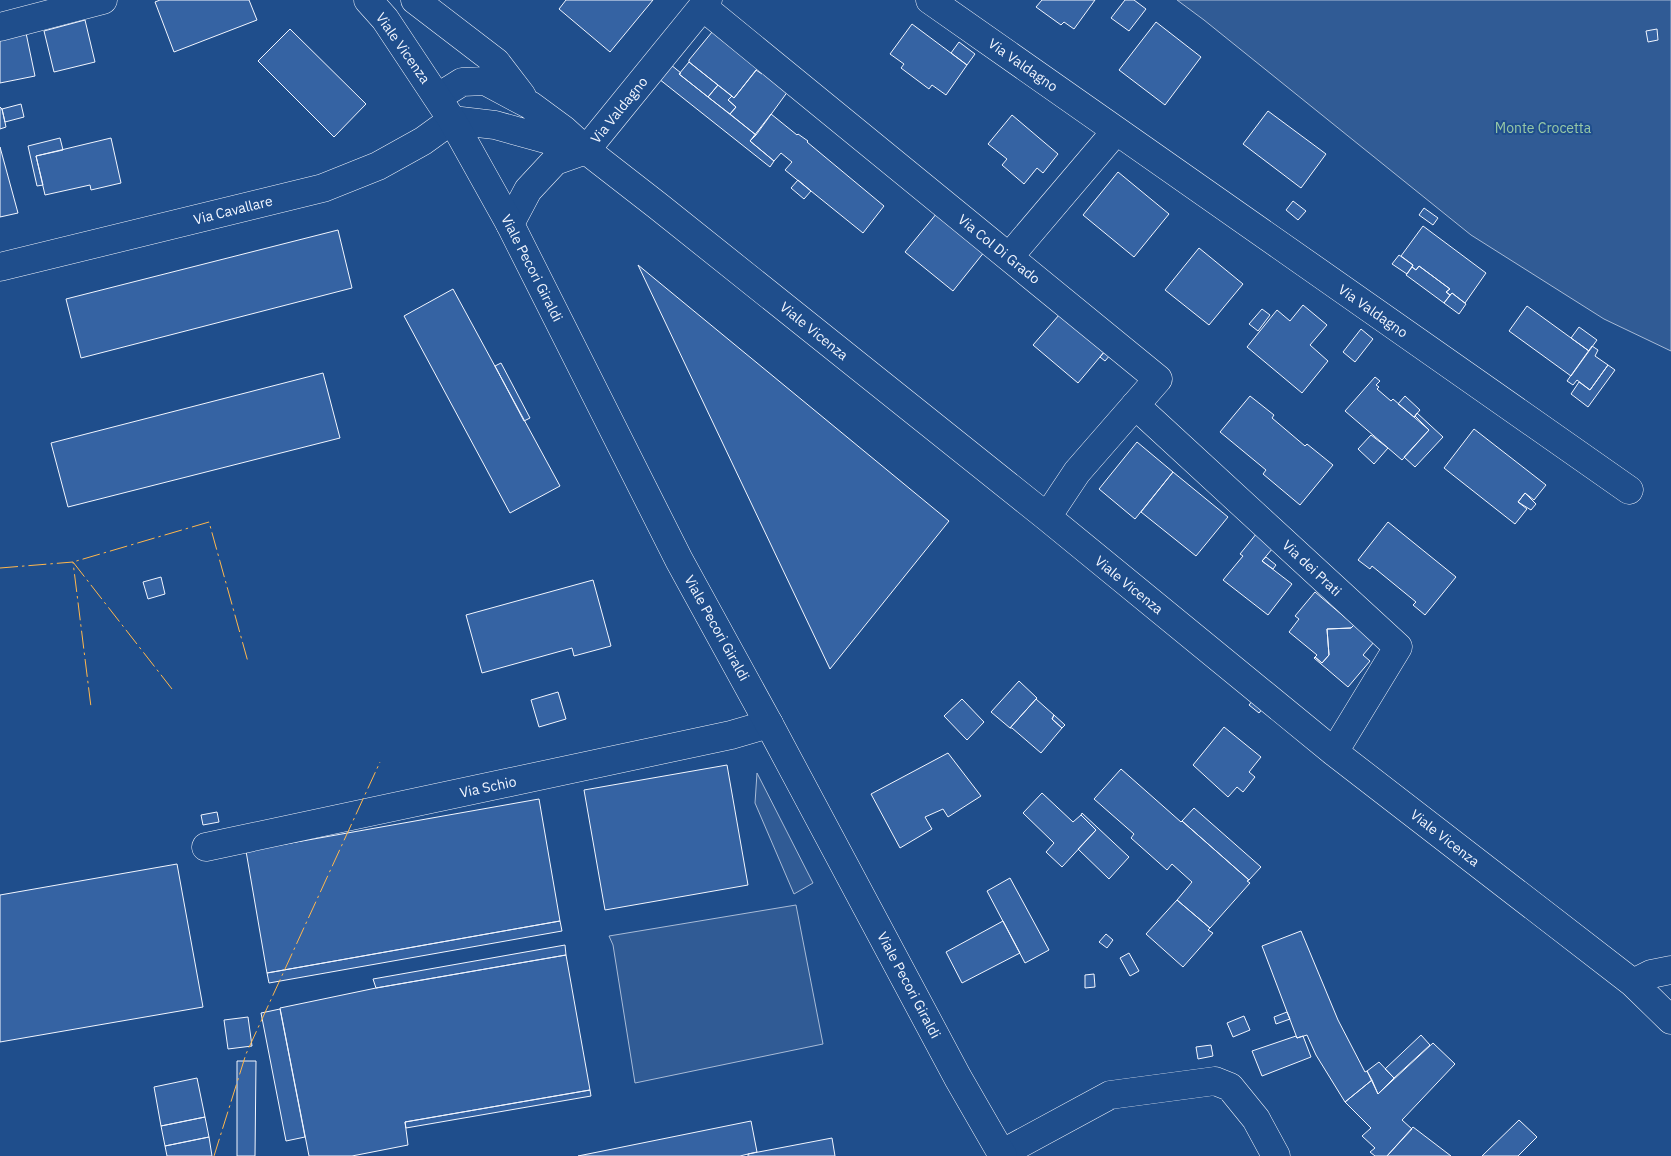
<svg xmlns="http://www.w3.org/2000/svg" width="1671" height="1156" font-family="'IBM Plex Sans',sans-serif">
  <style>
    .built { fill: #305b95; stroke: #a8bbd7 }
    .building { fill: #3563a3; stroke: #f2f6ff }
    .lines { fill: none; stroke-linecap: round; stroke-linejoin: round }
    .minor-casing { stroke: #f2f6ff; stroke-width: 29 }
    .major-casing { stroke: #f2f6ff; stroke-width: 29 }
    .minor { stroke: #1f4e8c; stroke-width: 28 }
    .major { stroke: #1f4e8c; stroke-width: 28 }
    .power { stroke: #ffb74d; stroke-width: 1; stroke-dasharray: 18 4 2.5 4; stroke-linecap: butt }
    .labels { text-anchor: middle; stroke-width: 4; stroke-linejoin: round; paint-order: stroke }
    .street-label { font-size: 14px; fill: #f2f6ff; stroke: #1f4e8c }
    .park-label { font-size: 14px; fill: #97c8a6; stroke: #1f4e8c }
  </style>
  <rect width="100%" height="100%" fill="#1f4e8c"/>
  <path class="built" d="M1177,0H1671V351L1604,319L1471,235L1204,20Z
    M757,773L813,883L794,894L755,803Z
    M796,905L823,1044L635,1083L613,945L609,936Z"/>
  <path class="building" d="M160,0H249L257,20L174,52L155,2Z
    M566,0H653L610,52L559,9Z
    M1042,0H1095L1074,29L1064,22L1061,25L1036,7Z
    M1125,0H1134L1146,9L1129,31L1111,18Z
    M85,20L95,62L54,72L44,31Z
    M1156,22L1201,57L1165,105L1119,70Z
    M912,24L967,65L946,95L932,85L929,89L901,68L904,64L890,54Z
    M717,26L762,63L734,98L689,62V60Z
    M290,29L366,104L334,137L258,61Z
    M1657,29L1658,40L1648,42L1646,31Z
    M26,33L35,76L0,83V38Z
    M959,42L975,54L967,65L951,53Z
    M666,61L681,73L679,74L756,135L750,141L774,161L770,167L654,75Z
    M689,62L718,85L708,97L679,74Z
    M767,67L791,87L756,135L730,114L736,107L728,100L732,96L734,98L756,70L762,74Z
    M718,85L732,96L728,100L736,107L730,114L708,97Z
    M21,104L24,117L5,122L2,109Z
    M0,107L2,109L6,127L0,129Z
    M1268,111L1326,154L1301,188L1243,144Z
    M771,114L797,135L798,134L808,141L807,142L884,206L863,233L785,170L792,162L781,153L774,161L750,141Z
    M1012,115L1058,154L1043,173L1037,168L1024,184L1002,165L1007,159L988,144Z
    M60,138L63,150L36,156L43,185L37,186L28,146Z
    M111,138L121,183L91,190L90,185L45,195L36,156Z
    M0,147L18,213L0,217Z
    M1118,172L1169,214L1134,257L1083,215Z
    M798,180L811,191L804,199L791,188Z
    M1293,201L1306,211L1298,220L1286,210Z
    M1424,208L1438,218L1433,225L1419,215Z
    M937,213L985,251L953,291L905,252Z
    M1423,226L1486,273L1465,303L1452,293L1450,295L1446,292L1450,289L1419,266L1416,270L1412,267L1413,265L1401,256Z
    M338,230L352,288L81,358L66,299Z
    M1199,248L1243,284L1209,325L1165,290Z
    M1399,255L1413,265L1407,274L1392,264Z
    M638,265L949,521L830,669Z
    M1419,266L1450,289L1446,292L1450,295L1444,303L1406,275L1412,267L1416,270Z
    M453,289L560,486L510,513L404,316Z
    M1452,293L1466,304L1459,314L1444,303Z
    M1303,305L1327,325L1310,345L1328,361L1302,393L1247,347L1277,310L1290,321Z
    M1527,306L1589,351L1571,376L1509,331Z
    M1066,307L1105,351L1078,383L1033,345Z
    M1262,309L1270,315L1258,331L1249,324Z
    M1579,327L1597,340L1589,351L1571,338Z
    M1361,329L1373,339L1355,362L1343,352Z
    M1592,346L1598,350L1595,356L1608,365L1590,390L1577,380L1573,385L1567,381Z
    M1116,348L1105,361L1100,357L1105,351Z
    M501,363L530,418L524,421L495,366Z
    M1608,365L1615,370L1588,407L1571,394L1579,382L1590,390Z
    M323,373L340,438L68,507L51,443Z
    M1375,377L1380,381L1376,385L1379,387L1377,389L1391,401L1393,399L1429,430L1402,460L1345,411Z
    M1250,396L1274,415L1272,418L1305,446L1307,444L1333,465L1300,505L1263,474L1266,470L1220,432Z
    M1405,396L1420,410L1414,417L1398,404Z
    M1417,413L1443,437L1415,467L1404,457L1429,430L1415,416Z
    M1474,429L1546,485L1534,500L1525,493L1518,502L1527,509L1515,524L1444,468Z
    M1371,435L1388,448L1374,464L1358,449Z
    M1137,442L1173,472L1135,519L1099,489Z
    M1173,472L1228,517L1196,556L1141,512Z
    M1525,493L1536,504L1531,510L1518,502Z
    M1388,522L1456,577L1425,615L1413,605L1416,602L1372,566L1370,569L1358,560Z
    M1261,528L1278,542L1262,561L1292,584L1268,615L1223,580L1243,556L1240,554Z
    M1266,557L1276,565L1273,569L1262,561Z
    M161,577L165,594L148,599L143,582Z
    M593,580L611,646L574,656L572,648L482,673L466,615Z
    M1315,592L1354,625L1351,628L1327,629L1329,655L1322,663L1315,657L1317,655L1289,632L1299,619L1295,616Z
    M1354,625L1374,642L1363,655L1370,661L1348,687L1314,658L1315,657L1322,663L1329,655L1327,629L1351,628Z
    M1019,681L1037,698L1010,728L991,712Z
    M558,692L566,719L539,727L531,700Z
    M962,699L984,722L967,740L944,716Z
    M1036,699L1054,715L1052,719L1062,728L1041,753L1012,728H1010Z
    M1254,699L1264,707L1259,713L1249,705Z
    M1054,715L1065,725L1062,728L1052,719Z
    M1224,727L1261,757L1249,772L1255,777L1243,792L1237,787L1228,797L1193,765Z
    M948,753L981,796L948,817L943,809L925,817L932,829L900,848L871,794Z
    M727,765L748,885L605,910L584,790Z
    M1121,769L1181,822L1182,821L1249,880L1247,881L1250,883L1210,928L1177,900L1192,882L1172,864L1167,870L1131,838L1134,834L1094,799Z
    M1042,793L1073,822L1081,815L1096,830L1062,867L1046,852L1054,843L1023,813Z
    M539,799L560,921L267,973L246,851Z
    M1194,808L1261,867L1249,880L1182,821Z
    M217,812L219,822L203,825L201,815Z
    M1082,813L1129,857L1109,879L1078,849L1096,830L1081,815Z
    M177,864L203,1007L0,1042V895Z
    M1010,878L1049,950L1025,963L987,891Z
    M1177,900L1210,928L1208,930L1213,933L1183,967L1146,934Z
    M560,921L562,931L269,983L267,973Z
    M1003,921L1020,953L962,983L946,952Z
    M1301,931L1338,1020L1365,1072L1367,1071L1372,1080L1345,1102L1316,1055L1307,1035L1297,1038L1262,946Z
    M1106,934L1113,940L1107,948L1099,942Z
    M565,945L566,955L376,988L373,979Z
    M1129,953L1139,971L1130,976L1120,958Z
    M566,955L590,1090L405,1122L408,1145L352,1156H309L280,1008L376,988Z
    M1094,974L1095,987L1085,988V975Z
    M280,1009L305,1137L286,1141L261,1013Z
    M1287,1012L1290,1019L1276,1024L1274,1017Z
    M1244,1016L1250,1030L1233,1037L1227,1023Z
    M248,1017L252,1046L228,1049L224,1020Z
    M1421,1035L1430,1045L1394,1078L1385,1069Z
    M1296,1036L1297,1038L1303,1036L1311,1057L1262,1076L1252,1051Z
    M1433,1043L1455,1064L1402,1120L1412,1129L1387,1156H1375L1370,1152L1375,1148L1362,1136L1371,1128L1345,1102L1372,1080L1378,1094Z
    M1211,1045L1213,1056L1198,1059L1196,1047Z
    M237,1061H256L255,1156H237Z
    M1379,1062L1394,1078L1378,1094L1367,1071Z
    M197,1078L205,1117L161,1126L154,1087Z
    M590,1090L591,1096L406,1128L405,1122Z
    M205,1117L209,1137L165,1146L161,1126Z
    M1519,1120L1537,1137L1518,1156H1482Z
    M751,1121L757,1152L748,1154L740,1156H578Z
    M1413,1127L1451,1156H1387Z
    M209,1137L212,1156H167L165,1146Z
    M832,1138L835,1156H748V1154Z"/>
  <g class="lines">
    <g class="minor-casing">
      <path id="minor" d="M415,0L496,62L522,96
        M930,0L1629,490
        M703,7L1158,379L1077,472L1047,517
        M0,27L103,0
        M438,97L462,82L485,81L530,105L564,130L586,150L658,206L1047,517L1334,752L1633,983L1671,1020
        M586,150L708,0
        M510,224L528,190L555,161L586,150
        M1009,257L1116,131
        M0,267L323,188L378,166L423,141L452,120L495,125L578,148
        M1135,405L1398,647L1334,752
        M206,847L731,735L769,724
        M1633,983L1651,974L1671,970
        M1001,1154L1110,1095L1215,1081L1230,1087L1256,1119L1276,1156"/>
    </g>
    <g class="major-casing">
      <path id="major" d="M368,0L385,19L452,120L510,224L679,560L769,724L958,1078L1003,1156"/>
    </g>
    <use href="#minor" class="minor"/>
    <use href="#major" class="major"/>
    <path class="power" d="M0,568L73,562L91,707
      M172,689L73,562L209,522L248,662
      M214,1156L246,1054L380,762"/>
  </g>
  <g class="labels">
    <g class="street-label">
      <text transform="translate(403 48) rotate(55)" y="5">Viale Vicenza</text>
      <text transform="translate(1023 65) rotate(35)" y="5">Via Valdagno</text>
      <text transform="translate(619 110) rotate(-51)" y="5">Via Valdagno</text>
      <text transform="translate(233 210) rotate(-14)" y="5">Via Cavallare</text>
      <text transform="translate(999 249) rotate(39)" y="5">Via Col Di Grado</text>
      <text transform="translate(532 268) rotate(63)" y="5">Viale Pecori Giraldi</text>
      <text transform="translate(1373 311) rotate(35)" y="5">Via Valdagno</text>
      <text transform="translate(814 331) rotate(39)" y="5">Viale Vicenza</text>
      <text transform="translate(1312 568) rotate(43)" y="5">Via dei Prati</text>
      <text transform="translate(1129 585) rotate(39)" y="5">Viale Vicenza</text>
      <text transform="translate(717 628) rotate(61)" y="5">Viale Pecori Giraldi</text>
      <text transform="translate(488 787) rotate(-12)" y="5">Via Schio</text>
      <text transform="translate(1445 838) rotate(38)" y="5">Viale Vicenza</text>
      <text transform="translate(909 985) rotate(62)" y="5">Viale Pecori Giraldi</text>
    </g>
    <g class="park-label">
      <text x="1543" y="133">Monte Crocetta</text>
    </g>
  </g>
</svg>
